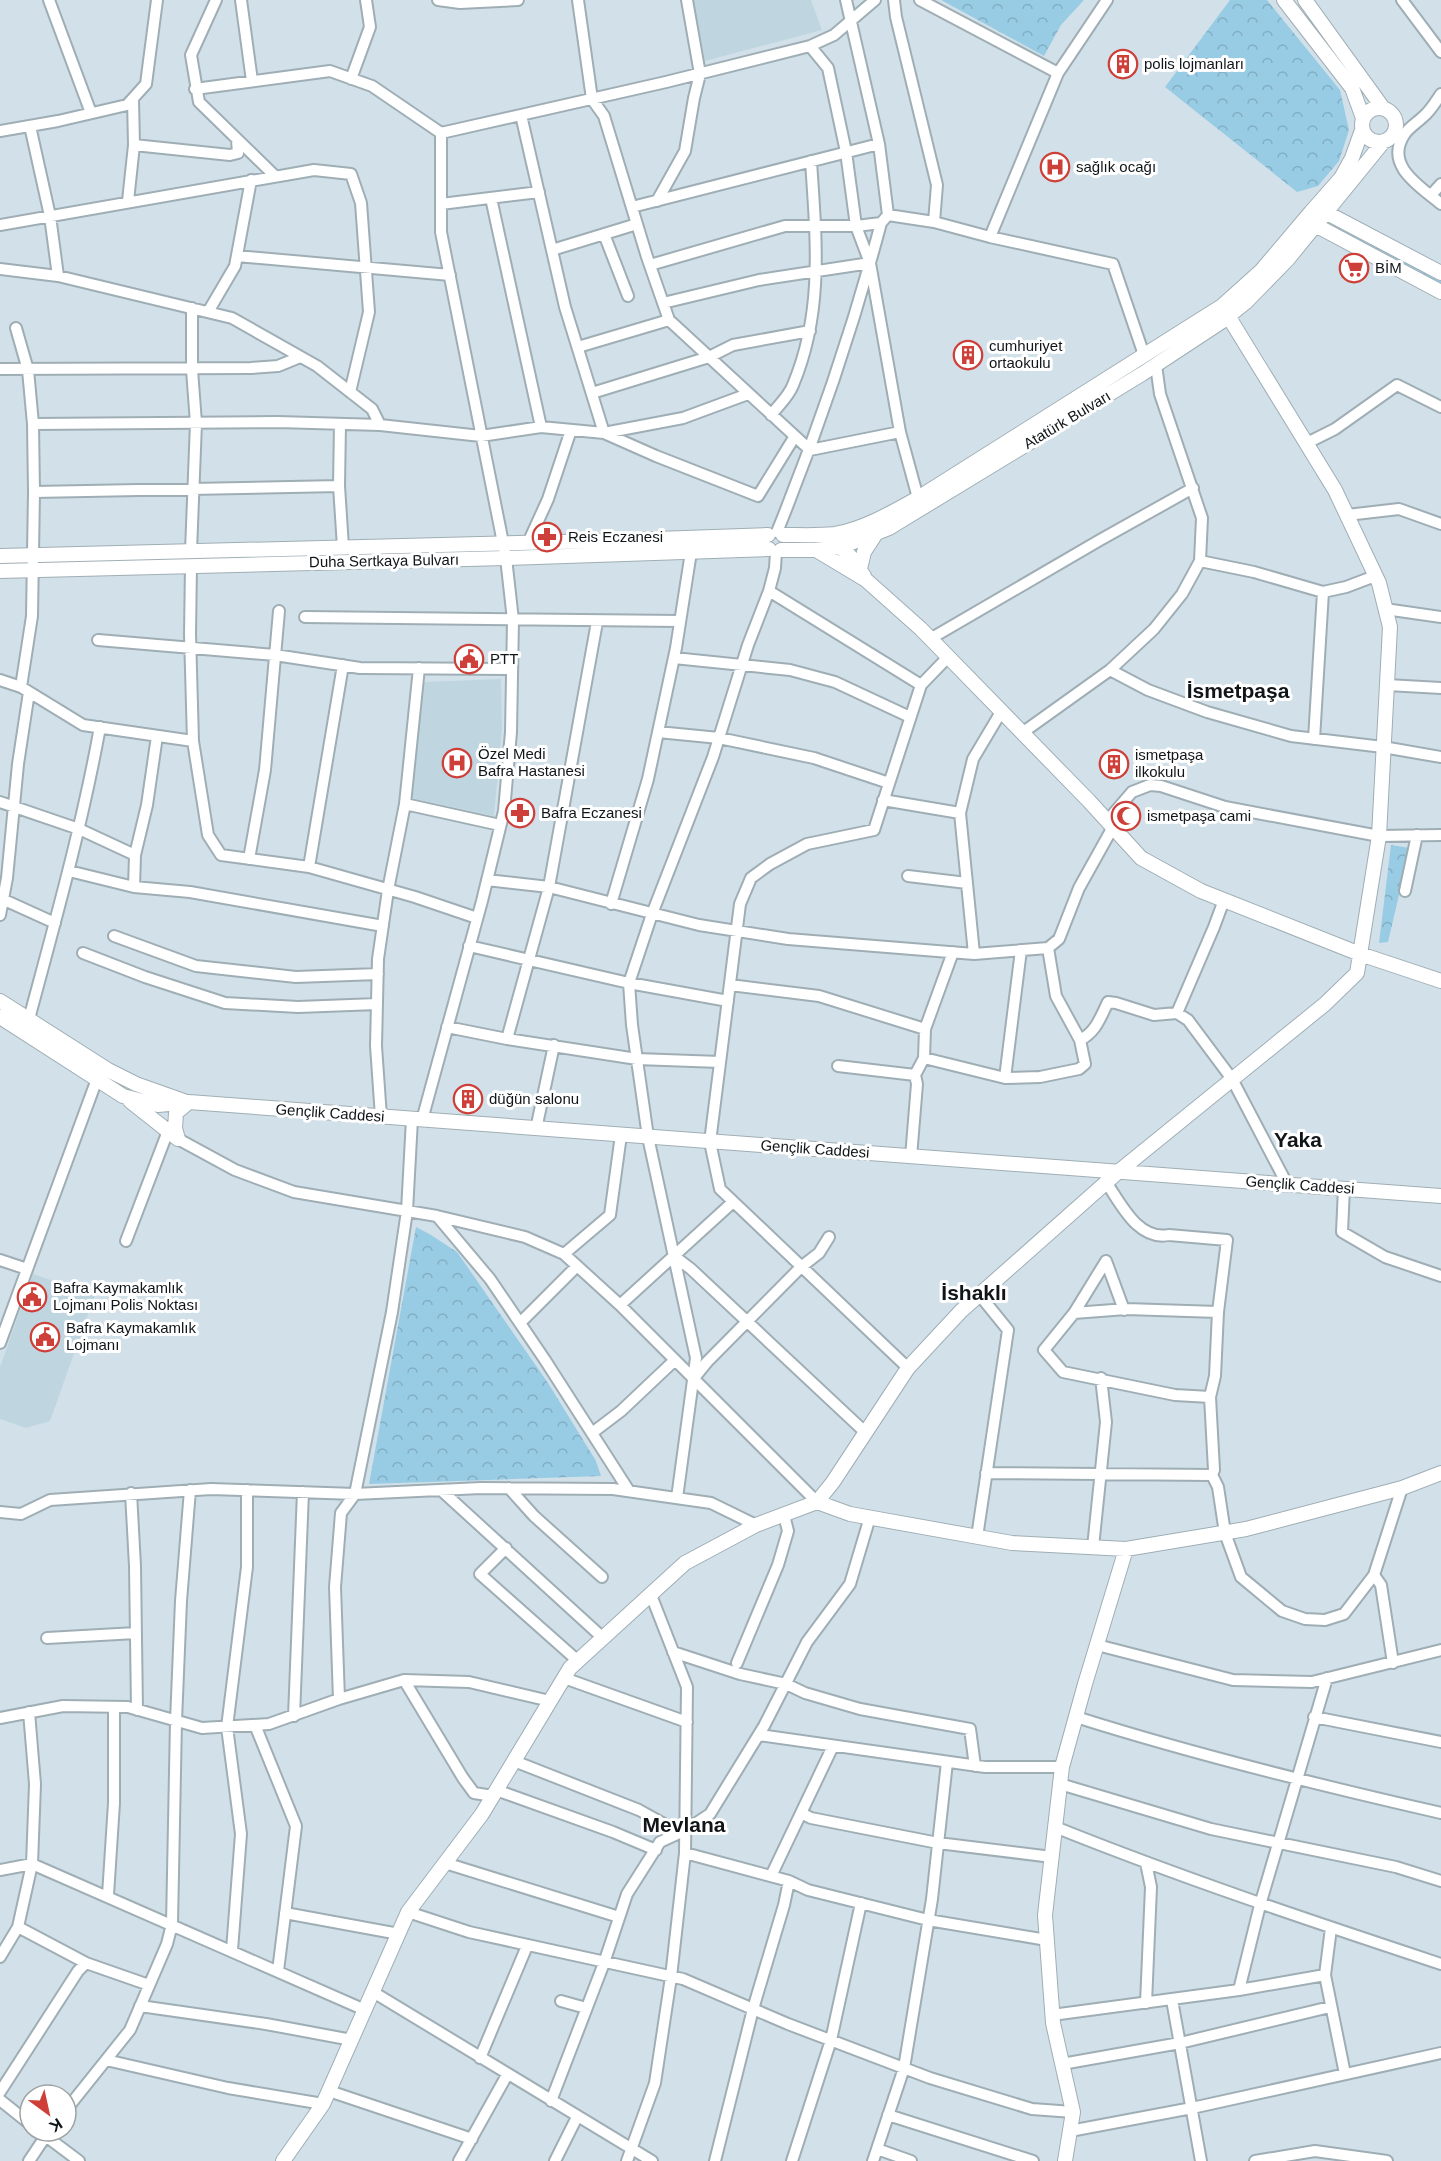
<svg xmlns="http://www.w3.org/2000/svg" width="1441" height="2161" font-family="Helvetica,sans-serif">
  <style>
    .built { fill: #bfd6e1 }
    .grass { fill: url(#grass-dots) }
    .forest { fill: url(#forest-crowns) }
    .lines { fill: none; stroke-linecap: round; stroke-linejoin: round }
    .street-casing { stroke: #9faeb5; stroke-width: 14 }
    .secondary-casing { stroke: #9faeb5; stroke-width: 16 }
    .street { stroke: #fff; stroke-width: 10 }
    .secondary { stroke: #fff; stroke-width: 14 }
    .labels { text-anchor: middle; stroke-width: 6; stroke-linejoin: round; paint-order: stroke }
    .poi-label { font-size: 15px; fill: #101618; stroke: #fff; text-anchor: start }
    .street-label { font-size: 15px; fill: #101618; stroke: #fff }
    .district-label { font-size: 21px; font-weight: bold; fill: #101618; stroke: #fff }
  </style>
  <defs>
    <pattern id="grass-dots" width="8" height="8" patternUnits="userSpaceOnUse" patternTransform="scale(1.5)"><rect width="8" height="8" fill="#98cbe4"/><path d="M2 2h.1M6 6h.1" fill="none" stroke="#82aec3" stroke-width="1.8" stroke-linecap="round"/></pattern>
    <pattern id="forest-crowns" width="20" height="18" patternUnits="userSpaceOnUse" patternTransform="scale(1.5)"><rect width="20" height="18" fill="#98cbe4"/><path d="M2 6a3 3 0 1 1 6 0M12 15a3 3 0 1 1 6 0" fill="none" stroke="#82aec3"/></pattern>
  </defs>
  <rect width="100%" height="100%" fill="#d2e1e9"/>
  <path class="built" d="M693,0H811L822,30L705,61Z
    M501,679L502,728L494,816L411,798L423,682Z
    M33,1274L95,1295L50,1421L26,1428L0,1419V1367Z"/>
  <path class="grass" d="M1334,224L1441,280V286L1331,227Z
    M486,550V552L198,560V557Z
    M183,557V560L41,565V561Z"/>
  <path class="forest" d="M941,0H1084L1061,25L1044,56Z
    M1230,0H1267L1340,90L1349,130L1339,161L1318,186L1297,192L1165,87Z
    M1391,845L1410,848L1388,942L1379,943Z
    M416,1227L431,1235L457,1252L548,1383L596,1461L601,1476L369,1484Z"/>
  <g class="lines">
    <g class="street-casing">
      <path id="street" d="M49,0L91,113
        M216,0L191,55L199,102L275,176
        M241,0L252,81
        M438,0L460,3L518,0
        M578,0L592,99L604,116L647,257L669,320L810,450L900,432
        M846,0L879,144L888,215
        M894,0L896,17L937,185L934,222
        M920,0L1058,73
        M1402,0L1441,52
        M810,46L828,68L846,152L856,226L870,263L900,432L918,498
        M351,79L370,27L366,0
        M195,89L330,71L372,86L441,133V232L506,558L513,620L511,732L504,811L482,901L422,1120
        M1441,94C1436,101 1431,110 1424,116C1418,122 1408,128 1404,135C1384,166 1421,187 1441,204
        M521,115L565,307L604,433L656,456L758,496L795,436
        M30,126L50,216L58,276
        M0,131L58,121L127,105L146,84L157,0
        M441,133L666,82L810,46L834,35L875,0
        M134,145L230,155L238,153L237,140
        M1431,195L1441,184
        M491,198L541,427
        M128,201L134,145L133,99
        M657,201L685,151L694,98L700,74L687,0
        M441,204L539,192
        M632,207L879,144
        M0,225L314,170L351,174L361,203L369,312L350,392
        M604,234L628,296
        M990,237L1058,73L1107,0
        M552,250L637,224
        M237,256L450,275
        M650,265L785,226H856L881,223
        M0,269L58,276L232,318L317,366L372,409L380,425
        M663,303L759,280L870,263
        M208,312L235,266L251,180
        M16,328L28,370L33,424L34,492L32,616L21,687
        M578,347L669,320
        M0,369L251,368L278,366L300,357
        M592,393L709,357L733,345L810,331
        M771,415C778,406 789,396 793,385C824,311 816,239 811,161
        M33,424L278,422L380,425L481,436L541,427L604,433L683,418L748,394
        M340,424L339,486L343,547
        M1307,443L1335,429L1397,385L1441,407
        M34,492L339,486
        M1347,515L1399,509L1441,524
        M777,532C818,431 853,328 881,223L888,215L934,222L990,237L1113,264L1144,355
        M528,543L548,499L571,430
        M191,551L196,423L192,370V308
        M1200,561L1254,572L1323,592L1346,587L1375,576
        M191,565L190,634L193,741L208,835L221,855L309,867L415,897L477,918
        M769,591L921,685
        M1385,609L1441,617
        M305,617L680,621
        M930,639L1100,540L1193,488
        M98,640L275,655L360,668L512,669
        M674,658L790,670L835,682L910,717
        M1110,670L1148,690L1207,712L1291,736L1383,747L1441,757
        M0,680L21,687L83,725L193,741
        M1387,685L1441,688
        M658,732L719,738L814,758L889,783
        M1022,733L1110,670L1154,629L1182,594L1200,561L1202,518L1160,394L1156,365
        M1314,739L1323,592
        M883,800L960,813
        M0,802L79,829L135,855L134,887
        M405,804L500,825
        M1107,821L1132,792L1150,785L1161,786L1225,807L1379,836L1441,835
        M135,855L147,805L157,736
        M249,859L265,770L279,611
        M309,867L343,665
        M69,871L134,887L190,892L383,926
        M908,876L967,883
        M487,880L549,887L699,925L788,939L974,954L1048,948
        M1405,891L1417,835
        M0,898L55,923
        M611,904L648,779L676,648L691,552
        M0,915L7,878L18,764L29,692
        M114,936L196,966L296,977L378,974
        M469,946L629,983L728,1001
        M83,953L145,977L225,1003L298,1007L377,1004
        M974,954L960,813L973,759L1001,712
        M730,985L819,996L925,1029
        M1177,1013L1214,927L1224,900
        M29,1019C55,922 82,826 100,727
        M447,1027L507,1039L637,1059L720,1062
        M507,1039L549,887L597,622
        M1080,1040C1096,1032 1100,1018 1108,1002L1116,1003L1154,1015L1177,1013L1188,1020L1232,1079L1287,1184
        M924,1058L1005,1078L1040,1077L1079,1069L1085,1064L1080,1040L1056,996L1048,948L1059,939L1079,888L1113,827
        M838,1066L915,1075
        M1005,1078L1021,950
        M381,1117L376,1046L378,959L388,890L405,804L419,668
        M536,1129L554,1045
        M178,1139L235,1170L294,1192L437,1216L525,1237L564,1254L620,1305L817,1502
        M911,1157L917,1084L915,1075L924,1058L925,1029L953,952
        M1106,1182C1121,1204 1138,1241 1169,1235L1227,1240L1218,1312L1215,1376L1210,1397L1214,1470L1212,1475L1218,1487L1225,1533L1241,1577L1282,1611L1305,1619L1325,1620L1344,1614L1374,1575L1402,1488
        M1344,1188L1342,1232L1385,1257L1441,1276
        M437,1216L490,1279L545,1360L629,1491
        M126,1241L168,1131
        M564,1254L610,1215L621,1135
        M674,1256L691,1269L866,1433
        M0,1260L27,1269
        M1106,1261L1074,1313L1044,1350L1063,1372L1175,1395L1210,1397
        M1106,1261L1124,1310
        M620,1305L733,1202
        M1074,1313L1126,1309L1218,1312
        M520,1323L577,1266
        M0,1343L97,1079
        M908,1368L720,1189L710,1142L740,904L751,878L770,864L807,844L874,830L921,685L948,657
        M694,1378L707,1362L801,1267L819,1253L829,1237
        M592,1433L621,1411L675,1360
        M986,1473L1212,1475
        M509,1488L534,1516L602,1577
        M441,1490L603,1638
        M131,1493L135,1566L137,1710
        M677,1498L696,1358L648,1137L632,1025L629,983L652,914L713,757L748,645L769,591L775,568L776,552
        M0,1512L21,1514L50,1500L211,1489L355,1494L481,1488L613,1489L711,1503L756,1525
        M977,1537L1008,1330L978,1293
        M1093,1547L1106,1422L1101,1378
        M506,1548L480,1574L578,1661
        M1374,1575L1381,1585L1393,1663
        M47,1638L136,1633
        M1097,1645L1233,1680L1312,1682L1441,1650
        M673,1652L740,1674L786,1684L805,1693L860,1709L970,1729L975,1766
        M737,1663L778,1565L788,1531L784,1515
        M564,1678L687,1722
        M404,1680L463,1778L474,1793L493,1796
        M339,1699L335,1587L341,1513L355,1494L392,1312L407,1211L412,1119
        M294,1716L303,1492
        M1076,1717C1196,1755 1318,1785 1441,1813
        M1314,1717L1441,1742
        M0,1718L63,1706L128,1707L202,1728L269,1724L339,1699L404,1680L469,1682L550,1701
        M255,1725L296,1826L278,1971
        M759,1735L985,1767H1062
        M514,1761L639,1810L666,1825L686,1830
        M1060,1784L1211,1829L1396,1867L1441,1881
        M496,1790L613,1832L656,1850
        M801,1813L811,1818L938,1843L1052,1857
        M1055,1827C1182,1878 1311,1921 1441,1964
        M685,1853L789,1881L784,1905L753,2009L715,2161
        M445,1863L619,1917
        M0,1870L32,1864L365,2010
        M771,1876L833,1746
        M789,1881L808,1890L928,1920L1047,1940
        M108,1895L114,1803V1707
        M408,1912L469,1932L683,1979L788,2024L930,2078L1032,2109L1073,2112
        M285,1913L399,1934
        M18,1927L86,1963L149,1985
        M1331,1928L1325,1975L1345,2074
        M232,1950L241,1834L227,1727L247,1567V1490
        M0,1957L18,1927L32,1864L35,1784L29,1712
        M1239,1990L1260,1905L1327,1678
        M373,1992L652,2161
        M1172,2000L1201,2161
        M561,2001L586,2008
        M1146,2003L1151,1887L1146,1863
        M140,2006L266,2024L352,2040
        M1052,2015L1239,1990L1325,1975
        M480,2058L527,1946
        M106,2060L228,2088L323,2104
        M1062,2064L1180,2043L1330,2007
        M329,2091L472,2139
        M0,2092L78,1971L86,1963
        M0,2100L30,2124
        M551,2101L604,1963L627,1894L660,1842L686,1830L710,1814L764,1726L807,1642L850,1584L870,1517
        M66,2110L130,2030L167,1944L172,1924L176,1721L181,1601L190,1490
        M888,2115L1033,2161
        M39,2131L79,2161
        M1070,2131L1192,2108L1441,2053
        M877,2149L911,2161
        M29,2161L49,2131
        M459,2161L507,2075
        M555,2161L577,2117
        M627,2161L655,2083L671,1977L685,1853L687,1687L651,1595
        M792,2161L831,2040L861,1903
        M873,2161L904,2068L932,1899L947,1762
        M1255,2161L1315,2151L1387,2161"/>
    </g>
    <g class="secondary-casing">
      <path id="secondary" d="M1284,0L1352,88L1363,118
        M1305,0L1383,108
        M1362 125a17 17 0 1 1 34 0a17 17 0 1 1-34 0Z
        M1362,130L1352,158L1341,178L1311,212L1317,226L1441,292
        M783,535C800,535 818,536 835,534C864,529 893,512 918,498L1222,306L1261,271L1311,212L1321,210L1327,213L1441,273
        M835,542L850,556L864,576
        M781,550H816L841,547L889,528L1142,374L1221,322L1246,302L1288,259L1384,141
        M816,550L866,580L921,629L1089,801L1141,858L1201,891L1360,954L1441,981
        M0,556L598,541L768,535
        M860,569L864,552L875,535
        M0,571L506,558L769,549
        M0,1001L108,1070L136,1084L184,1101
        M0,1017L123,1096L158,1105L189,1102L1441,1196
        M130,1101L178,1139
        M178,1139L175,1128L176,1113L189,1102
        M817,1502L850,1514L1012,1543L1126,1549L1246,1529L1402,1488L1441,1473
        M283,2161L323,2104L408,1912L482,1814L570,1668L685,1563L756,1525L817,1502L833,1482L908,1368L961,1311L1118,1172L1325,1004L1357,973L1379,836L1390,627L1379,583L1335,490L1222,306
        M1065,2161L1073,2112L1053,2023L1045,1915L1062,1767L1085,1684L1126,1549"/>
    </g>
    <use href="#street" class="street"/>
    <use href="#secondary" class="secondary"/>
  </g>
  <defs>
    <g id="building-ring" transform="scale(1.5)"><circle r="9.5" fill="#fff" stroke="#cd3f38" stroke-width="1.5"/><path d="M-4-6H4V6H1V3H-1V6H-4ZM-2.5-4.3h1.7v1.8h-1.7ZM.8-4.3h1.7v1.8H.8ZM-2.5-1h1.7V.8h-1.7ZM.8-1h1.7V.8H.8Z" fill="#cd3f38"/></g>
    <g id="hospital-ring" transform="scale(1.5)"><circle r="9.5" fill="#fff" stroke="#cd3f38" stroke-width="1.5"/><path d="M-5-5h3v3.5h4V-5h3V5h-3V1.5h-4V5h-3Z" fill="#cd3f38"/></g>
    <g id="supermarket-ring" transform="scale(1.5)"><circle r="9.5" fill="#fff" stroke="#cd3f38" stroke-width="1.5"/><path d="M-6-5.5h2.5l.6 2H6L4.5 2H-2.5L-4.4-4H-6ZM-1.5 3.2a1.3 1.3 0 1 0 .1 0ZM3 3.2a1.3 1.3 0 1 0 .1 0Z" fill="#cd3f38"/></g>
    <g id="pharmacy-ring" transform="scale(1.5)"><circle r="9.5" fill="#fff" stroke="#cd3f38" stroke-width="1.5"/><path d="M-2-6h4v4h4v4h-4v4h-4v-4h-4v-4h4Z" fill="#cd3f38"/></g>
    <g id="civic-ring" transform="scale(1.5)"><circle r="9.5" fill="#fff" stroke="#cd3f38" stroke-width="1.5"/><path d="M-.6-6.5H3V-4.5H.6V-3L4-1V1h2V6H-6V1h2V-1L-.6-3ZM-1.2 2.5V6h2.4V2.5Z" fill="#cd3f38"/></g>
    <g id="mosque-ring" transform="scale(1.5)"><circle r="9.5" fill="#fff" stroke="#cd3f38" stroke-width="1.5"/><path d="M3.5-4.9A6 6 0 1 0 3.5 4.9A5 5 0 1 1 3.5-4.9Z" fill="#cd3f38"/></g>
  </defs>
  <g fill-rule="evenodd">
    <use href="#building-ring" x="1123" y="64"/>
    <use href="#hospital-ring" x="1055" y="167"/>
    <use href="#supermarket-ring" x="1354" y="268"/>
    <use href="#building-ring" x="968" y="355"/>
    <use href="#pharmacy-ring" x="547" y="537"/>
    <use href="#civic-ring" x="469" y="659"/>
    <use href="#hospital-ring" x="457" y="763"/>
    <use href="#building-ring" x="1114" y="764"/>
    <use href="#pharmacy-ring" x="520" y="813"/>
    <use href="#mosque-ring" x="1126" y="816"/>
    <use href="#building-ring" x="468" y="1099"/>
    <use href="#civic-ring" x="32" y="1297"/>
    <use href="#civic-ring" x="45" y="1337"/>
  </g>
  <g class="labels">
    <g class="poi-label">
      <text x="1144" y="69">polis lojmanları</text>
      <text x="1076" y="172">sağlık ocağı</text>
      <text x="1375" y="273">BİM</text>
      <text x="989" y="351">cumhuriyet<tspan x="989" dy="17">ortaokulu</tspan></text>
      <text x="568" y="542">Reis Eczanesi</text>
      <text x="490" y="664">PTT</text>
      <text x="478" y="759">Özel Medi<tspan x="478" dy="17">Bafra Hastanesi</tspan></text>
      <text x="1135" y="760">ismetpaşa<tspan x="1135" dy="17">ilkokulu</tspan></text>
      <text x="541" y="818">Bafra Eczanesi</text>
      <text x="1147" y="821">ismetpaşa cami</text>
      <text x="489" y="1104">düğün salonu</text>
      <text x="53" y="1293">Bafra Kaymakamlık<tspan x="53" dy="17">Lojmanı Polis Noktası</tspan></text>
      <text x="66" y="1333">Bafra Kaymakamlık<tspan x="66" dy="17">Lojmanı</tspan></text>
    </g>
    <g class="street-label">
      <text transform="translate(1067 420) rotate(-31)" y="5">Atatürk Bulvarı</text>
      <text transform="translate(384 561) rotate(-1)" y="5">Duha Sertkaya Bulvarı</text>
      <text transform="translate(330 1113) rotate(4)" y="5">Gençlik Caddesi</text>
      <text transform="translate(815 1149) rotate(4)" y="5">Gençlik Caddesi</text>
      <text transform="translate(1300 1185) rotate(4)" y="5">Gençlik Caddesi</text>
    </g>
    <g class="district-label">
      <text x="1238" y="698">İsmetpaşa</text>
      <text x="1298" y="1147">Yaka</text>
      <text x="974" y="1300">İshaklı</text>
      <text x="684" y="1832">Mevlana</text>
    </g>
  </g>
  <g transform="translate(48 2113) rotate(147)"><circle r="28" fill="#ffffff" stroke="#9fa2a3" stroke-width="1.5"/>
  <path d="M0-4.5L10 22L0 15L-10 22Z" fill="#cd3f38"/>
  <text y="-9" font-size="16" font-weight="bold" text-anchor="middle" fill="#101618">K</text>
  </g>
</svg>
